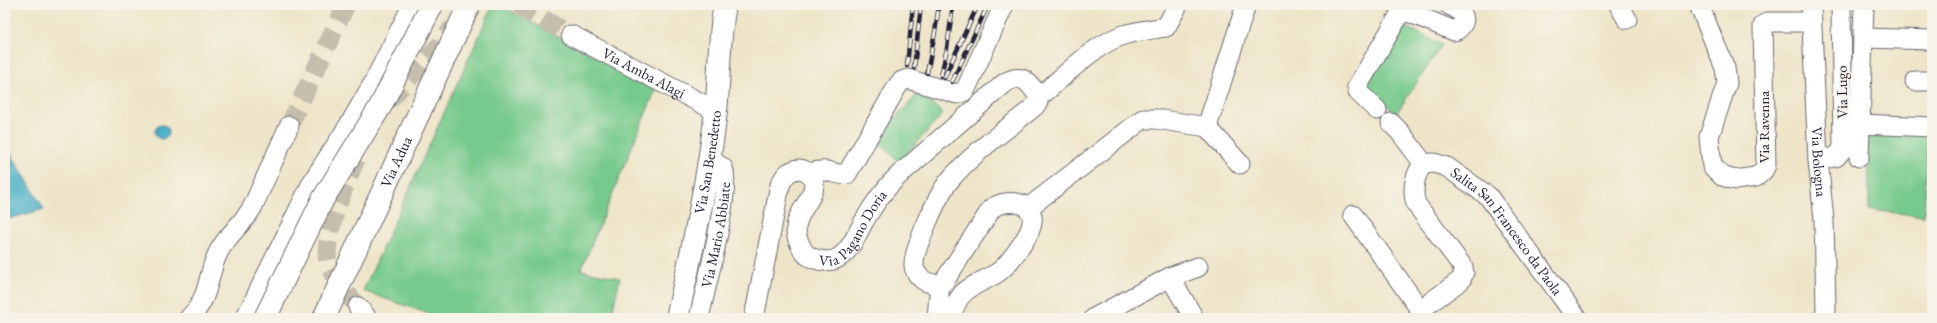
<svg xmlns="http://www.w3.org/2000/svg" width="1937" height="323" font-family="'EB Garamond',serif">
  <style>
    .green { fill: #77ca8d; stroke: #4c7664 }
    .water { fill: #45adc5; stroke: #346880 }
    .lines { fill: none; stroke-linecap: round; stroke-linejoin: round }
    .minor-tunnel { stroke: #c5bead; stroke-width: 19; stroke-dasharray: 19 10; stroke-linecap: butt }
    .minor-casing { stroke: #69666d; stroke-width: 21 }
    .major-casing { stroke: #69666d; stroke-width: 24 }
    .highway-casing { stroke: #69666d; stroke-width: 24 }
    .minor { stroke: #fff; stroke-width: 19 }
    .major { stroke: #fff; stroke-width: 22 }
    .highway { stroke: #fff; stroke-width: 22 }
    .rail-casing { stroke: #22223b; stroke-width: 4.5 }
    .rail { stroke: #f7f3e8; stroke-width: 3; stroke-dasharray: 9; stroke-linecap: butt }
    .highway-bridge-casing { stroke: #69666d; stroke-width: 24; stroke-linecap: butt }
    .highway-bridge { stroke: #fff; stroke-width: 22 }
    .labels { text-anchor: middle; stroke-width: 3.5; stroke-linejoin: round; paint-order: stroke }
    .street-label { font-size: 15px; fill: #22223b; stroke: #f7f3e8 }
  </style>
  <rect width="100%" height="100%" fill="#f7f3e8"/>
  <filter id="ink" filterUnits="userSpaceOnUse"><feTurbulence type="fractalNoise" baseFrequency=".025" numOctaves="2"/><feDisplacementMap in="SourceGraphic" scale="8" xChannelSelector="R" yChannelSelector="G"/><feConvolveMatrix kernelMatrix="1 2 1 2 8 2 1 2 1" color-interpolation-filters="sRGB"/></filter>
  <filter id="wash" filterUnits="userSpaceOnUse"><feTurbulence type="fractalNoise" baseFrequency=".012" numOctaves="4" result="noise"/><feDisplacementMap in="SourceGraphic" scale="16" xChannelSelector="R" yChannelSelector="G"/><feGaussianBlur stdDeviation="0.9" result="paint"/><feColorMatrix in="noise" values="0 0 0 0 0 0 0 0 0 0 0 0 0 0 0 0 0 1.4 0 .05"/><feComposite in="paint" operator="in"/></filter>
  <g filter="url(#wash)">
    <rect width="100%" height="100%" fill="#eee5c9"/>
    <path class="green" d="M493,5H500L656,89L581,270L620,278L611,318H441L363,291Z
      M1405,26L1442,45L1396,114L1366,86Z
      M920,92L943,114L899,162L875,139Z
      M1868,127L1928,131L1924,216L1869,210Z"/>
    <path class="water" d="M155 132a7 7 0 1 1 14 0a7 7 0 1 1-14 0Z
      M5,143L44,209L5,220Z"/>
  </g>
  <g filter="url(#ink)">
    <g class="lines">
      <path class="minor-tunnel" d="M518,5L571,35
        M389,100L441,44L453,27
        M289,126L346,5
        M356,159C346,183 320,241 329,266C333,277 350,297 358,307"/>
      <g class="minor-casing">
        <g id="minor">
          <path d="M1619,5L1627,19"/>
          <path d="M1699,5L1725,68L1727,83L1709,137L1712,166L1722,176L1735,180L1756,177L1763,171L1766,165L1763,26L1768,22H1812"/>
          <path id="s1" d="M1811,5L1818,160L1824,220L1826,310L1824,318"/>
          <path id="s2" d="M571,35L716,111"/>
          <path d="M1863,38L1932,40"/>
          <path d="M1915,81H1932"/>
          <path d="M1038,95L1045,92C1070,71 1093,46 1123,35C1137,31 1152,29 1166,27L1178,5"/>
          <path d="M1377,110L1358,92L1357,87L1400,14L1403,11H1406L1454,31L1457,30C1471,19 1461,10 1449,5"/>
          <path id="s3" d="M1391,123L1400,132L1424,164L1434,163L1447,167L1488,196L1577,318"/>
          <path d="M1860,124L1932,127"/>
          <path d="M1207,127L1240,164"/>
          <path d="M1859,157L1864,5"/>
          <path d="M1818,160L1836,157L1843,149L1841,5"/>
          <path d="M810,173C829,166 836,177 847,174L898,85L902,81L908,79L957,94L965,91L1004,5"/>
          <path d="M1028,208L1143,119H1156L1207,127L1246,5"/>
          <path d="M1353,215L1426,318"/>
          <path d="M1170,277L1198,267"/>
          <path d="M358,307L367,318"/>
          <path d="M1420,310L1461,280L1464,272L1463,267L1416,204C1412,192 1414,173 1424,164"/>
          <path d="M189,318C212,296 206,275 219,251C228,234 244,223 253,206L289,126"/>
          <path id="s4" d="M699,318C705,290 732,189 723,168L716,163L708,161"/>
          <path id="s5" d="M754,318L780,185C783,179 786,173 792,171C801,166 813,172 814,183C815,202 787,217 799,242C801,246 803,252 807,255C816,261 832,264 841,256C851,249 857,234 863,223C873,205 884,189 899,175L1006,82C1023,73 1028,82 1038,95V102L1034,107C1006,130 972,153 949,181C939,193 913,250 914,265C914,271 918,276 923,280C930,284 935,285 943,283L992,208C1008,197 1039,202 1031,227C1028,238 1007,267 997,273C973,288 959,286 951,318"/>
          <path d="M937,318L940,284"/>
          <path d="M1094,318L1170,277L1194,318"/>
        </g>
      </g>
      <g class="major-casing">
        <g id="major">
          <path id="s6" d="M324,318L469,5"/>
          <path id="s7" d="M677,318C692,250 708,181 716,111C720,76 718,40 725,5"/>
        </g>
      </g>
      <g class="highway-casing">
        <path id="highway" d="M247,318L314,182L352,123L374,85L414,5"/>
      </g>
      <use href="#minor" class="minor"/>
      <use href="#major" class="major"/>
      <use href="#highway" class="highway"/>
      <g class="rail-casing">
        <path id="rail" d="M907,66L913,5
          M914,68L921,5
          M927,73L935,32L939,5
          M941,76L947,48L953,5
          M944,78L978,5
          M952,82L988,5"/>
      </g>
      <use href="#rail" class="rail"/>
      <g class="highway-bridge-casing">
        <path id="highway-bridge" d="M265,318L323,199L380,107L432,5"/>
      </g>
      <use href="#highway-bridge" class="highway-bridge"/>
    </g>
  </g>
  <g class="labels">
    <g class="street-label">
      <text dy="5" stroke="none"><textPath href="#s2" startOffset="82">Via Amba Alagi</textPath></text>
      <text transform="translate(1842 92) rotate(-91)" y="5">Via Lugo</text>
      <text transform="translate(1764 127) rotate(-90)" y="5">Via Ravenna</text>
      <text dy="5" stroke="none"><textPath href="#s6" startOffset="172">Via Adua</textPath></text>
      <text dy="5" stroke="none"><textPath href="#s7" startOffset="159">Via San Benedetto</textPath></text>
      <text dy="5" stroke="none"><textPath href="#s1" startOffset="157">Via Bologna</textPath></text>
      <text dy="5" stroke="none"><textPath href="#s5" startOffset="326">Via Pagano Doria</textPath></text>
      <text dy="5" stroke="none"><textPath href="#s3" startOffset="165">Salita San Francesco da Paola</textPath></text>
      <text dy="5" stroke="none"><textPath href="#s4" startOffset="85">Via Mario Abbiate</textPath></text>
    </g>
  </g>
  <rect width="1937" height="323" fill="none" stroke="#f7f3e8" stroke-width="20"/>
</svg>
